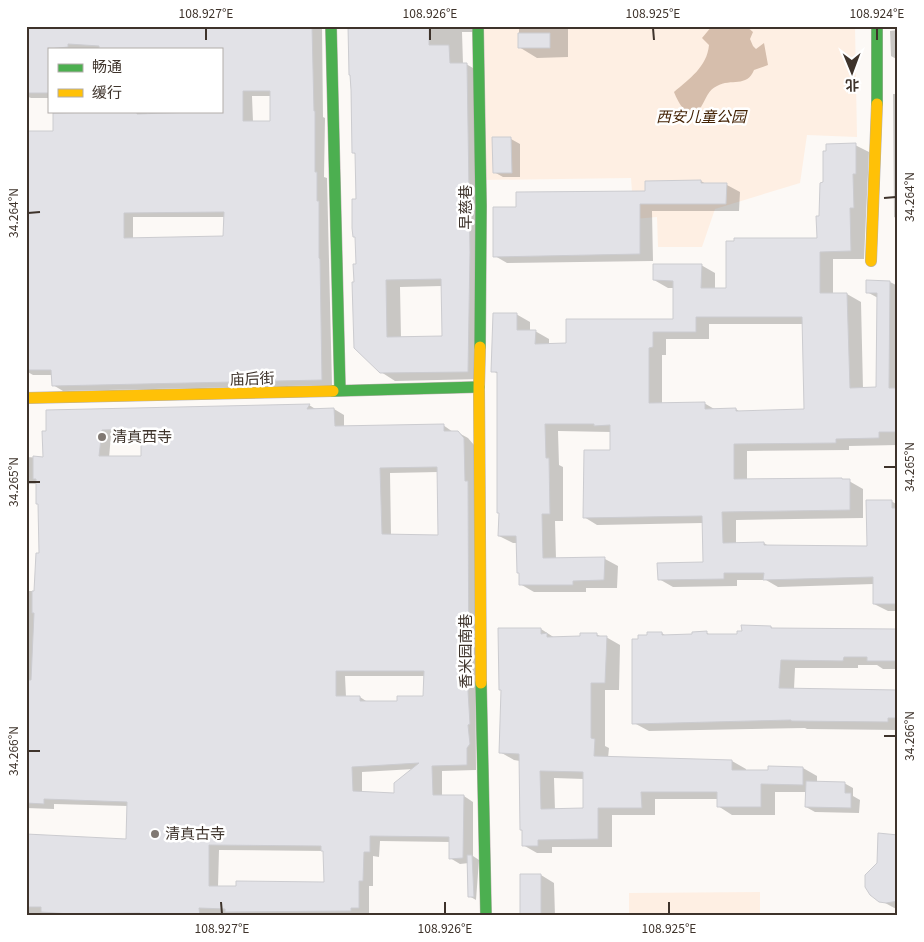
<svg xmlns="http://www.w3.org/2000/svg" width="924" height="942" font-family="Georgia,'Noto Sans SC',serif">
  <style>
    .green { fill: #feefe3 }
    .water { fill: #d6beac }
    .shadow { fill: #0003; fill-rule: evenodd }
    .building { fill: #e2e2e7; stroke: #ccccd0; fill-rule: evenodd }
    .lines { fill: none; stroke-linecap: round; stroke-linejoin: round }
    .fast-casing { stroke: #b6b0ab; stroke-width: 12 }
    .slow-casing { stroke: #b6b0ab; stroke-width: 12 }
    .fast { stroke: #4caf50; stroke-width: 11 }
    .slow { stroke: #ffc107; stroke-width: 11 }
    .ticks { fill: none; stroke: #3e332b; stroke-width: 2 }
    .poi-dot { fill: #807872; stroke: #fff; stroke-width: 2 }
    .labels { text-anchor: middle; stroke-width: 5; stroke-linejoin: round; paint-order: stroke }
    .park-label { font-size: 15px; font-style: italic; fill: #442305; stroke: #fff }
    .street-label { font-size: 15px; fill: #3e332b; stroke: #fff }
    .poi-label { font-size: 15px; fill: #3e332b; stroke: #fff; text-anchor: start }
    .neatline { fill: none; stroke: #3e332b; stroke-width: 2 }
    .ticks-label { font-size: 12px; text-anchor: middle; fill: #3e332b }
  </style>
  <rect width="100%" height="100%" fill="#fcf9f6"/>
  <path class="green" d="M478,26H855L857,137L807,135L800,183L715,209L702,247H658L657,217L634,219L631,178L481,180Z
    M760,892V916H629V893Z"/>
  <path class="water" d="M712,26H746L753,32L750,39L753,46L756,49L764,43L768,65L754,70C747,88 731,78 717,86C708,90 706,99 701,107C688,123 678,102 674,92C689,79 707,67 709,45L702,38Z"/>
  <path class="shadow" d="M26,26H322L323,117L325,118L324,177L327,178L332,385L63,391L53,385L52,375H33L26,371V133L54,132L105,114V111H147V115L212,114V111H221V49H49V98H31L26,96ZM252,96H271V122H253ZM133,217H225V237L133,239Z
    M349,26H483L480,32H462L463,64H466L480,72L481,379L395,381L381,372L355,283L357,265L356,154L353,153ZM442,286L443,337L401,338L400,287Z
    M519,26H568V57L537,58L519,47Z
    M898,30V60L891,56L890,31Z
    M893,94H898V219L894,217Z
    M511,139L520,144V177H503L494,172Z
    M855,145L869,152L864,259H833V294H847L861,302L863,389H878V298L867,292L890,282L898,286V445L849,446V450L747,451V480L849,481L863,489V518L736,520V544L764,543L770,547L868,548L891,501L898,505V611H888L874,604V584L778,587L766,580H737V586L673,587L659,579L704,563L703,523L597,525L584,517L611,451V432L558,431L559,465L563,467V521H555L556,559H605L618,566L617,588H586V592H534L520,584L518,543H513L499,536L500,513L498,374L493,371L516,314L530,322V331H535L549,339V345L567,344L674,320V288H668L654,280L701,265L715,273V289H727L818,239L824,183ZM709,324H804L805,411L740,412L736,409L716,410L704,403L662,404V355H666V339H709Z
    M701,181L706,184L727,185L740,192L739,211H652L653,261L507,263L495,256L517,208L646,192Z
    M309,405L317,410L334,409L344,415V427L443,425L453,432H457L468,438L474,445L476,770L442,771V796H464L473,802V856L479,860L476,900L469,896V863L460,864L450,858V842L380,841L379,857L373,856V886H369V913H361V916H28L29,900H26V835L127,840L128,806L54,804V809L26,808V591H36L40,554L38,484H26V457L44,458L48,432L54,411ZM142,434V457L109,458L111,435ZM439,472V536L391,535L390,473ZM345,676H425L424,697L398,702L369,703L360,697H346ZM414,769L396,794L362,793V772ZM219,850L325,851V883L218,887Z
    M771,627L774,629L898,631V669H883L877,665H858V668H795L794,689L897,691L896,677H898V730L807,729L805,728L649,731L634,723L640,640L662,633L666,636H693L707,633L711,635H738Z
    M541,629L555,638L582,637L596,634L602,637H606L620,645L619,690H605V746L609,748L608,758L732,761L746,769V771H770V767L803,768L817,776V783H844L853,788V796L860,800L859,813L815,812L806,807L807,792H775V815H732L718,806V799H655V815H612V847H552V853H537L523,845V831L521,830L520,761L514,760L500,752ZM554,778L584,779V810H555Z
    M898,837V910L876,898L878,864Z
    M541,875L554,883L555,916H521Z"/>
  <path class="building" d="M26,26H312L314,111H315V172H317V201H319V258L320,259L322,380L52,386L51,370H26V131H53V113L137,111V114L221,111V49H99V46L68,44V47L49,49V93H26ZM243,91H270V121H243ZM224,212L223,236L124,238V213Z
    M348,26H429V45H449L450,63H467L470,252L468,372L380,373L354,348L352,282H354L353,264H356L355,237H353L352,228V199H356L355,153H352L351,90L350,75H349ZM441,279L442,336L387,337L386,280Z
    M518,33H550V48H518Z
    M492,137H511L512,173H493Z
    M856,143V174H853L854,208H850L851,251L820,252V293H847L850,388L876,387L877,293H866V280L890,281L889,388H898V432H879V438L836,439V443L734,444V479L842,478V479H850V510L722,512L723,543L764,542V545L867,546L866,500H892V508H896L898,604H873V577L763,580L764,573H724V579L658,580L657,563L703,562L702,516L583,518L584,450H610V425L594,426V424H545L546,458H549L550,514H542L543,558L605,557L604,580L573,581V585H519V573H517L516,536H498L499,513H497V372H491L493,313H517V330H536L535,344L566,343V319H673V281L653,280V264H702L701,288H726V241H734V238H817L816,216H819L820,183L823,182V151H826V144ZM696,317H802L804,409L736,411V408L705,409V402L649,403V348L653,347V332H696Z
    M701,180V183H727L726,204H640V254L493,257V207H516V192L645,191V181Z
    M310,404L307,409L334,408L335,426L444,424V431H458L464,438L465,481H468L469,689L468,691L470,724L468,725L470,744L467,748V765L432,766L433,795H464L463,858L449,859V837L370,836V852H364L363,881H359V908H351V911L225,912V909L199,908L200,916H140V913L70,914L41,912V907H27L26,834L126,839L127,802L44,799V804L26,803L27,709L28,680H31L34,613H32V591H34L36,553H39L38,504H36V479H33V456L43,457L42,431H46V410ZM141,429V456H99L102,430ZM437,467L438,535L382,534L380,468ZM336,671H424L423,696H397V701H360V696H336ZM419,763L394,783V793L353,791L352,767ZM209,845L321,846V851H323L324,882L236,881V886H209Z
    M741,625L771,626V628L897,629V661H867V657H844L843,661L781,660L779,688L898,690L896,718H888V722L791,721V720L632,724V639H638V635H647V632H662V635L692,634V632L707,631V634H737V631H742Z
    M498,628H541V634L547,633V637L580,636V633H597V636H607L605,683H591V738L595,739L594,756L732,760V770H768V766L803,767V785L761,784V807H717V792H641L642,808H598V839L538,840V846H522V830H520L519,754L499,753L501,690H499ZM540,771L583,772V808L541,809Z
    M806,781L845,782V793H851V808L805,807Z
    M878,833L898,835V901L886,903L879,902L870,895L865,887V875L877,863Z
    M467,855H472L474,897H468Z
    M520,874H541V916H520Z"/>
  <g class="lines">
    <g class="fast-casing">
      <path id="fast" d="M331,26L340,391
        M478,26L481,206L480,347
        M877,104V26
        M333,391L479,387
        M481,683L486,916"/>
    </g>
    <g class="slow-casing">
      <path id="slow" d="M871,261L877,104
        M480,347L479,387L481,683
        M26,398L333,391"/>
    </g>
    <use href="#fast" class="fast"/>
    <use href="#slow" class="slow"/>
  </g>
  <path class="ticks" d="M206,28V40M430,28V40M653,28L654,40M877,28V40M884,198L896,197M28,213L40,212M884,467H896M28,482H40M884,736H896M28,751H40M221,902L222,914M445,902V914M669,902V914"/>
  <g class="poi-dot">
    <circle cx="102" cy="437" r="5"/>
    <circle cx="155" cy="834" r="5"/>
  </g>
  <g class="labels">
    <g class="park-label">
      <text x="701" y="122">西安儿童公园</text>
    </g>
    <g class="street-label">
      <text transform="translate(466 207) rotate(-90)" y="5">早慈巷</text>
      <text transform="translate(252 379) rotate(-2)" y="5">庙后街</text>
      <text transform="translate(466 651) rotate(-90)" y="5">香米园南巷</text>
    </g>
    <g class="poi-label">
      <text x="112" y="442">清真西寺</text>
      <text x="165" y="839">清真古寺</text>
    </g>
  </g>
  <rect width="924" height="942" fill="none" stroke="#ffffff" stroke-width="55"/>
  <rect x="48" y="48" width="175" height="65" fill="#ffffff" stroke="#b2adaa"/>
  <rect x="58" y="64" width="25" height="8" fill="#4caf50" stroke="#b2adaa"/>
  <text x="92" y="72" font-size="15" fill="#3e332b">畅通</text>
  <rect x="58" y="89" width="25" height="8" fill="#ffc107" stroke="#b2adaa"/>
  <text x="92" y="98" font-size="15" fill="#3e332b">缓行</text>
  <g transform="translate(852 72) rotate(179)" stroke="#ffffff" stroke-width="4" paint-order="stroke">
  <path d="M0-4L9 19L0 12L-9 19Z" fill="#3e332b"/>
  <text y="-8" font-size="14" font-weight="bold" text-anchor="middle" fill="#3e332b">北</text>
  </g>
  <rect x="28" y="28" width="868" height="886" class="neatline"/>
  <g class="ticks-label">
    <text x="206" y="18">108.927°E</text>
    <text x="430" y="18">108.926°E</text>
    <text x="653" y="18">108.925°E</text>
    <text x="877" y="18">108.924°E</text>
    <text transform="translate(910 197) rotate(-90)" y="4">34.264°N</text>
    <text transform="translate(14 213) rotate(-90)" y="4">34.264°N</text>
    <text transform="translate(910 467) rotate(-90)" y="4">34.265°N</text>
    <text transform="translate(14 482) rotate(-90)" y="4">34.265°N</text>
    <text transform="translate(910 736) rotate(-90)" y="4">34.266°N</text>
    <text transform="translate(14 751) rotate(-90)" y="4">34.266°N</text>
    <text x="222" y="933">108.927°E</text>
    <text x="445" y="933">108.926°E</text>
    <text x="669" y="933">108.925°E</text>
  </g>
</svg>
